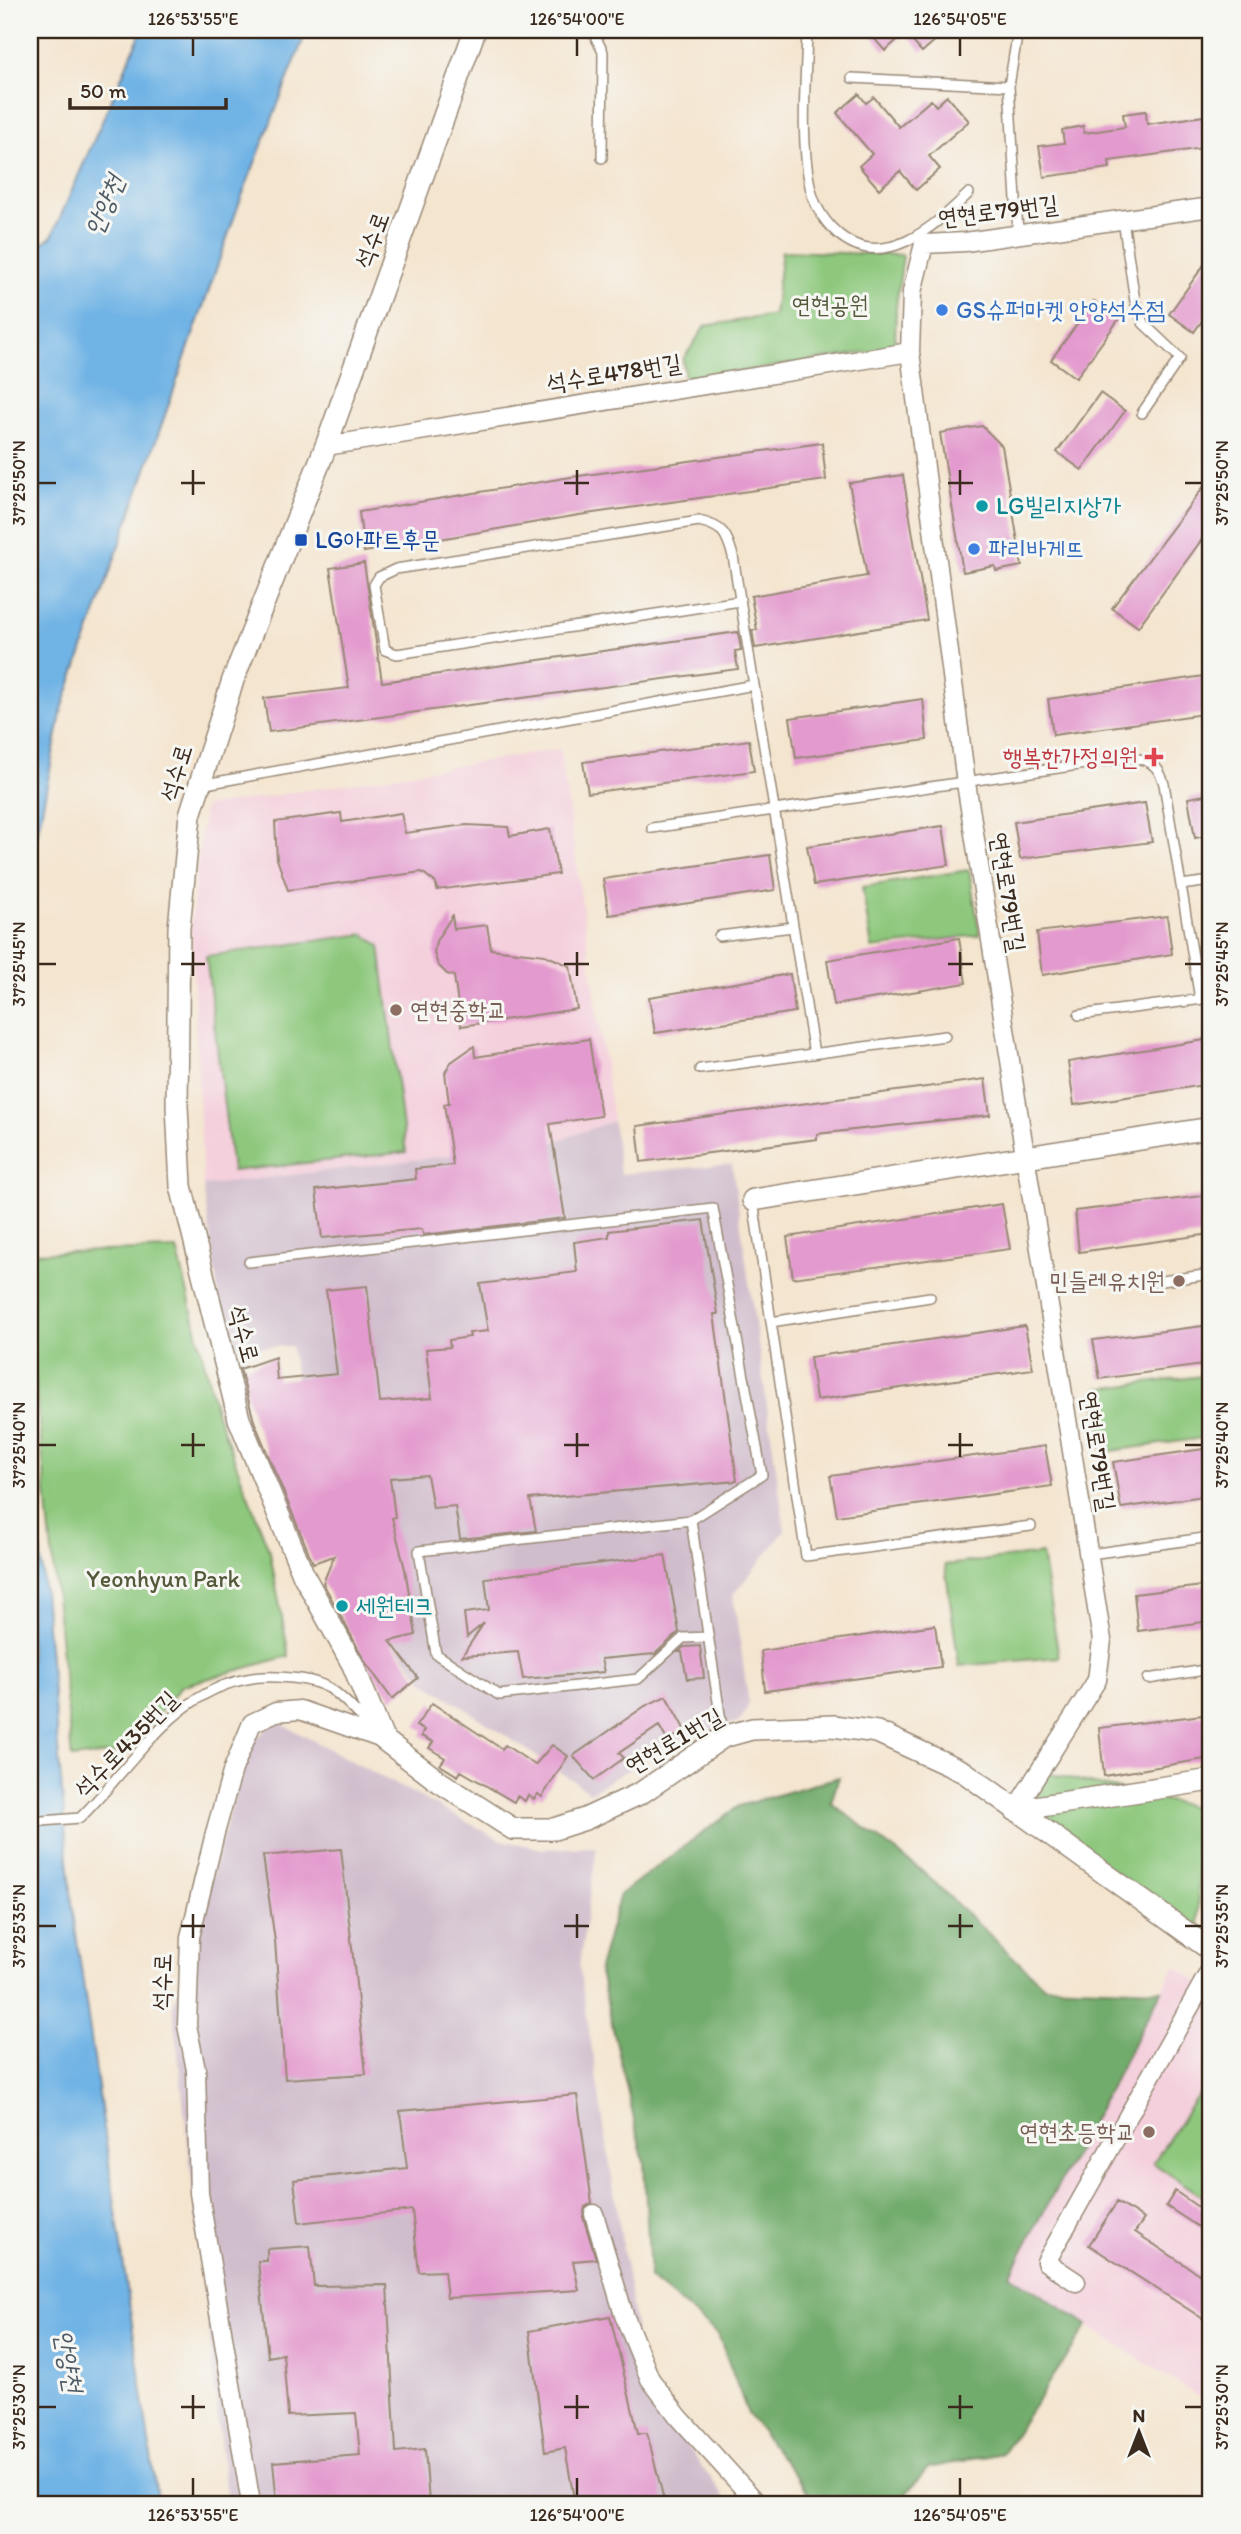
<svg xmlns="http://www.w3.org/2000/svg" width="1241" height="2534" font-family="Itim,'Poor Story',sans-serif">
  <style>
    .built { fill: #f4cfdc }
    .industrial { fill: #d0bdcc }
    .green { fill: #8dc87d; stroke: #64794e; stroke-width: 2 }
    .forest { fill: #72ac6c; stroke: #566b45; stroke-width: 2 }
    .water { fill: #70b3e5; stroke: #566e82; stroke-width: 2 }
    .building { fill: #e39ace }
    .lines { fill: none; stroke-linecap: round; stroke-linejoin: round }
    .service-casing { stroke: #988876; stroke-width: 12 }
    .minor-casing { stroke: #988876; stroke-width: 21 }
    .tertiary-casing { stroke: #988876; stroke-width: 24 }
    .service { stroke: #fff; stroke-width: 9 }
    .minor { stroke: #fff; stroke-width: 18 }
    .tertiary { stroke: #fff; stroke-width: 21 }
    .ticks { fill: none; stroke: #3b2a1e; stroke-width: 2.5 }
    .shop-dot { fill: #3f7fe0; stroke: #f6f6f2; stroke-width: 2.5 }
    .culture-dot { fill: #0f9aa8; stroke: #f6f6f2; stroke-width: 2.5 }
    .transit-dot { fill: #1a4fb4; stroke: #f6f6f2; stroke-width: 2.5 }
    .health-dot { fill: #e0444e; stroke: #f6f6f2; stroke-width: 2.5 }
    .education-dot { fill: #8d6e63; stroke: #f6f6f2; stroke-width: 2.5 }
    .labels { text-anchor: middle; stroke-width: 6; stroke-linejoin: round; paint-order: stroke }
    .street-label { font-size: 24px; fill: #3b2a1e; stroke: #f6f6f2 }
    .park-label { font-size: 24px; fill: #54593a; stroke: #f6f6f2 }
    .shop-label { font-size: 24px; fill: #366cbe; stroke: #f6f6f2; text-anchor: start }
    .culture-label { font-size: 24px; fill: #0d838f; stroke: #f6f6f2; text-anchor: start }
    .transit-label { font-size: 24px; fill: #164399; stroke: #f6f6f2; text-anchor: start }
    .health-label { font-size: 24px; fill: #be3a42; stroke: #f6f6f2; text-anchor: end }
    .education-label { font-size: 24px; fill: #785e54; stroke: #f6f6f2; text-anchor: end }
    .water-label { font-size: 26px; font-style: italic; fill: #4e5a64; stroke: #f6f6f2 }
    .neatline { fill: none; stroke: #3b2a1e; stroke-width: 2.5 }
    .ticks-label { font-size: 18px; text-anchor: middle; fill: #3b2a1e }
  </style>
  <rect width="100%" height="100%" fill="#f6f6f2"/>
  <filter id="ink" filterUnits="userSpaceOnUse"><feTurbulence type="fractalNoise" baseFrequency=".0143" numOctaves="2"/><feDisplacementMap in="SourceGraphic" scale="14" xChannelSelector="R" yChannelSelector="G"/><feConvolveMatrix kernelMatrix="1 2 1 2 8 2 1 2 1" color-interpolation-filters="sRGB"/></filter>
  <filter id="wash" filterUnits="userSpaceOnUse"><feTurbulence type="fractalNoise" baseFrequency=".00686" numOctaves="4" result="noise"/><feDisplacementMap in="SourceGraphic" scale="28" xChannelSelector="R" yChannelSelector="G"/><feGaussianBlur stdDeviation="1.57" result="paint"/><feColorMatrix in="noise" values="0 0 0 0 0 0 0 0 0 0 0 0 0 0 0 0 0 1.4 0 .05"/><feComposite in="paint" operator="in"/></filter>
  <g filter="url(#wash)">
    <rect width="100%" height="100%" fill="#f4e5cf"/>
    <path class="built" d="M560,749L613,1121L551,1143L203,1186L191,923L204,807Z
      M1175,1966L1211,1990V2405L1009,2275Z"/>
    <path class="industrial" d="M613,1121L620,1174L732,1164L785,1531L733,1595L749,1704L740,1721L680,1739L590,1792L425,1682L343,1583L318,1524L291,1346L226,1348L203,1186L551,1143Z
      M276,1721L501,1840L543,1849L597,1847L579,1966L645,2390L730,2504H227L173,2007L250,1744Z"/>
    <path class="green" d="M782,251L903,255L896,307L895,348L685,380L683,360L705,326L774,315Z
      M969,870L980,935L872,948L862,887Z
      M364,934L380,946L406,1152L232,1171L206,956Z
      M177,1249L216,1411L270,1553L289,1656L181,1686L129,1752L72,1758L30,1329V1253Z
      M1211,1375V1437L1103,1452L1096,1389Z
      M1042,1554L1059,1657L959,1666L945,1565Z
      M1038,1771L1199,1808L1198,1942L1015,1810Z
      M1211,2075V2202L1153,2163Z"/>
    <path class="forest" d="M839,1777L831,1803L922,1871L1044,1986L1162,1990L1010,2275L1088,2325L1002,2453L928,2468L897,2504H810L809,2494L748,2414L718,2334L650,2278L644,2163L599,1968L620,1894L739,1806Z"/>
    <path class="water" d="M142,30H307L240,201L62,709L30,871V253L52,236Z
      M30,1437L73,1913L158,2504H41L30,2430Z"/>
    <g id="blocks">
      <path class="building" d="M867,30H947L922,52L905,33L885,51Z
        M859,94L866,103L874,97L899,127L931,100L936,106L947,96L969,121L929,156L940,169L916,190L900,171L879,189L859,166L872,154L837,113Z
        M1146,111L1147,124L1211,115V147L1109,161L1110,168L1044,177L1039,146L1064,143L1062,130L1083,126L1084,133L1125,127L1123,114Z
        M1211,255V308L1194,332L1169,314Z
        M1094,301L1119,319L1076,378L1051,360Z
        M1100,393L1125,411L1082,470L1057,452Z
        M982,426L1002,446L1022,566L996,571L995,566L963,572L940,433Z
        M822,443L826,480L579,515L364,552L359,512L571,477Z
        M903,475L927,620L755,648L752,630H757L751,596L867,576L849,483Z
        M1211,477V527L1138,627L1112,608Z
        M364,563L382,682L738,632L741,650L735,651L738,669L269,732L264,698L349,688L330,568Z
        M1211,675V713L1053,735L1048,699Z
        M923,699L927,740L796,758L790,718Z
        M749,740L754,771L588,793L583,762Z
        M1211,794V835L1195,838L1188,798Z
        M1145,803L1152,842L1020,859L1014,822Z
        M341,813L342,822L401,813L405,833L466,825L508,827L510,836L550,829L558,874L437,890L436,883L422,872L288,890L277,859L275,822Z
        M943,826L949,865L814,885L807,846Z
        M770,855L775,890L609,915L603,879Z
        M452,916L454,929L487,925L491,949L545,955L570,966L577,1009L461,1026L454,976L447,974L438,965L434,953L436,941Z
        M1167,916L1172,954L1042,975L1037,932Z
        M959,938L966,983L834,1005L827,960Z
        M790,974L795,1012L655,1033L649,997Z
        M589,1039L601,1116L550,1124L565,1218L423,1235L422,1229L322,1238L316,1190L416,1179L415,1169L453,1165L444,1104L449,1103L445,1073L450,1063L474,1046L475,1057Z
        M1211,1039V1084L1074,1105L1068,1062Z
        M985,1079L990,1115L817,1134V1139L641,1162L637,1126Z
        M1211,1195V1234L1079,1252L1075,1211Z
        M1002,1204L1010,1249L793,1278L787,1237Z
        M703,1220L718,1314H714L737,1481L530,1499L536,1531L460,1539L455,1506L433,1508L427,1475L390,1478L395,1517L392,1518L405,1569L416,1635L390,1641L418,1678L392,1699L366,1663L323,1583L334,1556L313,1563L254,1421L240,1369L275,1357L277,1380L337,1374L326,1290L367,1286L380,1402L432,1398L426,1349L450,1347L449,1340L470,1337L469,1333L488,1331L480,1284L577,1272L574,1242L609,1237V1231Z
        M1211,1325V1364L1100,1379L1093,1340Z
        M1025,1326L1033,1369L816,1400L810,1357Z
        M1045,1446L1052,1486L837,1516L830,1476Z
        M1211,1448V1495L1121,1508L1113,1462Z
        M665,1555L679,1632L655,1654L601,1659L604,1672L523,1679L518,1652L462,1656L484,1623L467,1637L464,1613L489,1610L485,1578Z
        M1211,1585V1621L1138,1631L1134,1594Z
        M935,1625L941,1667L765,1691L761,1651Z
        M700,1646L704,1678L687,1679L682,1652H678L684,1647Z
        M666,1696L686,1732L667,1740L659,1726L619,1753L624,1758L594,1780L573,1756L645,1706Z
        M432,1703L502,1749L505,1745L535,1765L552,1745L568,1756L542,1797L538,1794L534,1799L528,1795L525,1801L517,1796L514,1802L461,1771L458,1776L440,1765L445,1758L429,1748L433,1742L421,1736L424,1730L416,1726Z
        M1211,1714V1758L1104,1776L1099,1728Z
        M341,1849L366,2074L285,2079L275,1941L263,1856Z
        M577,2095L592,2203L585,2207L583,2217L596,2259L573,2261L579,2290L447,2298L444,2271L419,2272L412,2210L299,2223L294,2180L407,2168L400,2111Z
        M1175,2191L1211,2216V2235L1166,2206Z
        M1117,2202L1144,2219L1135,2232L1211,2282V2324L1089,2245Z
        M310,2246L314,2286L387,2285L396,2452L425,2449L429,2504H277L273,2462L360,2455L356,2413L288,2416L283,2354L268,2357L258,2261H267V2249Z
        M610,2316L638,2433H647L665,2504H575L565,2448L545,2452L529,2331Z"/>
    </g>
  </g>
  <g filter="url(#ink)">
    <use href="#blocks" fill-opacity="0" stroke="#988876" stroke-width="2"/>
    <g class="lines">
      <g class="service-casing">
        <path id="service" d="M592,30L603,52L602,158
          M807,30C806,80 800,136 810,186C814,205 822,219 836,232C882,274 934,227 969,193
          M852,78L1009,86
          M1123,220L1135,301L1143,323L1180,358L1142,413
          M1018,232L1009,86L1018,30
          M740,601L397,654L385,650L374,585L379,577L396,569L699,521C724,527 726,533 733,556L814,1054
          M200,785L754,685
          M652,828L1126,758C1148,758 1158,763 1164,784L1200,999
          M1181,885L1211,881
          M719,936L793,927
          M1079,1015L1211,998
          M700,1069L945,1036
          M753,1201L806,1556L1031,1526
          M249,1262L713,1208L762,1475L691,1520L723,1735
          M1148,1283L1211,1274
          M771,1322L930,1297
          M691,1520L419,1551L436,1654L499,1695L638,1679L683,1638L708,1637
          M1090,1554L1211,1537
          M1148,1679L1211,1669
          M30,1822L80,1818C138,1761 184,1672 277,1677C295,1678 312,1679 329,1688C344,1697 359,1716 372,1728"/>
      </g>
      <g class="minor-casing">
        <path id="minor" d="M326,446L910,352
          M1015,1810L1097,1680L1102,1640L966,783L910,352L912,292L924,244L965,242L1211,207
          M594,2214L624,2315L650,2379L678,2416L758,2504
          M1076,2282L1046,2262L1211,1969
          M251,2504L199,2193L196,2070L187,2025L190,1937L215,1833L233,1769L252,1723L276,1712L300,1710L383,1739"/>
      </g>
      <g class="tertiary-casing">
        <path id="tertiary" d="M475,30L326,446L233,680L190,815L179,928L177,1106L181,1186L239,1419L304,1576L353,1665L383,1739L438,1781L513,1829H554L585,1819L641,1793L723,1737L752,1729L833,1726L877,1732L964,1772L1211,1950
          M753,1200L1211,1128
          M1015,1810L1211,1780"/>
      </g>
      <use href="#service" class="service"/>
      <use href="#minor" class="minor"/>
      <use href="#tertiary" class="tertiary"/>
    </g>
  </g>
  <path class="ticks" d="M193,38V56M577,38V56M960,38V56M193,470V495M577,470V495M960,470V495M38,483H56M181,483H205M564,483H589M948,483H973M1185,483H1202M193,952V976M577,952V976M960,952V976M38,964H56M181,964H205M564,964H589M948,964H973M1185,964H1202M193,1433V1457M577,1433V1457M960,1433V1457M38,1445H56M181,1445H205M564,1445H589M948,1445H973M1185,1445H1202M193,1914V1938M577,1914V1938M960,1914V1938M38,1926H56M181,1926H205M564,1926H589M948,1926H973M1185,1926H1202M193,2395V2419M577,2395V2419M960,2395V2419M38,2407H56M181,2407H205M564,2407H589M948,2407H973M1185,2407H1202M193,2478V2496M577,2478V2496M960,2478V2496"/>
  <g class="shop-dot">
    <circle cx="942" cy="310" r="7"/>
    <circle cx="974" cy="549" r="7"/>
  </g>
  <g class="culture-dot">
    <circle cx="982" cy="506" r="7"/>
    <circle cx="342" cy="1606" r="7"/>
  </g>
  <rect class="transit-dot" x="294" y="533" width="14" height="14" rx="3.5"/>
  <path class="health-dot" d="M1150.5 746.5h7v7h7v7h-7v7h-7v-7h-7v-7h7z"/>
  <g class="education-dot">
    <circle cx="396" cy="1010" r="7"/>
    <circle cx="1179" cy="1281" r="7"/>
    <circle cx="1149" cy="2132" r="7"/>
  </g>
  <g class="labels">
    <g class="street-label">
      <text transform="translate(998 211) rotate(-7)" y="8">연현로79번길</text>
      <text transform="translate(372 240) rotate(-70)" y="8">석수로</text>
      <text transform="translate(614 373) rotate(-9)" y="8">석수로478번길</text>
      <text transform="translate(176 773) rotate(-73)" y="8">석수로</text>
      <text transform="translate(1008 892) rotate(81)" y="8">연현로79번길</text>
      <text transform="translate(244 1334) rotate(75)" y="8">석수로</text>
      <text transform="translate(1098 1451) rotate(81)" y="8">연현로79번길</text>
      <text transform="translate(674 1741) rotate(-30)" y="8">연현로1번길</text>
      <text transform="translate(126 1744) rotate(-46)" y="8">석수로435번길</text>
      <text transform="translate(162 1982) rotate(-88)" y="8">석수로</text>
    </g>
    <g class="park-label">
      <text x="830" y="313">연현공원</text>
      <text x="163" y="1587">Yeonhyun Park</text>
    </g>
    <g class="shop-label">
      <text x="956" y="318">GS슈퍼마켓 안양석수점</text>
      <text x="988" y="557">파리바게뜨</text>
    </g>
    <g class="culture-label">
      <text x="996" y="514">LG빌리지상가</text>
      <text x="356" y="1614">세원테크</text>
    </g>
    <g class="transit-label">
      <text x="315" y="548">LG아파트후문</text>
    </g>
    <g class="health-label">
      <text x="1138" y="765">행복한가정의원</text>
    </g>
    <g class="education-label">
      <text x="410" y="1018" text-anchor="start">연현중학교</text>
      <text x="1165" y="1289">민들레유치원</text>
      <text x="1135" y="2140">연현초등학교</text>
    </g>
    <g class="water-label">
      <text transform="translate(104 205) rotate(-67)" y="9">안양천</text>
      <text transform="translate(69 2361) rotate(80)" y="9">안양천</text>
    </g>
  </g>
  <rect width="1241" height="2534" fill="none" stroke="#f6f6f2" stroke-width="77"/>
  <g transform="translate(1139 2432)" stroke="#f6f6f2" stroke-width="5" paint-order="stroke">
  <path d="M0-5L12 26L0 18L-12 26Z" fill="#3b2a1e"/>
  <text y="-10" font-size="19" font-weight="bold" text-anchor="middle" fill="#3b2a1e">N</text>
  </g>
  <path d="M70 98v10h156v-10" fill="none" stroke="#3b2a1e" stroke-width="3.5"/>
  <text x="80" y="98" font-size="21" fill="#3b2a1e" stroke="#f6f6f2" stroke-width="5" paint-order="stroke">50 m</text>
  <rect x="38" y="38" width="1164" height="2458" class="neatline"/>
  <g class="ticks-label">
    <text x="193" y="25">126°53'55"E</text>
    <text x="577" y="25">126°54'00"E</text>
    <text x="960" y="25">126°54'05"E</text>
    <text transform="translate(19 483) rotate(-90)" y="6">37°25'50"N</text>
    <text transform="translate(1222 483) rotate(-90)" y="6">37°25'50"N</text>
    <text transform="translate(19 964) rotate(-90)" y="6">37°25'45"N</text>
    <text transform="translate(1222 964) rotate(-90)" y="6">37°25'45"N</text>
    <text transform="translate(19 1445) rotate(-90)" y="6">37°25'40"N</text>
    <text transform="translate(1222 1445) rotate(-90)" y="6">37°25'40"N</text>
    <text transform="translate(19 1926) rotate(-90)" y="6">37°25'35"N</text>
    <text transform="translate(1222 1926) rotate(-90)" y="6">37°25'35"N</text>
    <text transform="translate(19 2407) rotate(-90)" y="6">37°25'30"N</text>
    <text transform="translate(1222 2407) rotate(-90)" y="6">37°25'30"N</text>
    <text x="193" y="2521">126°53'55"E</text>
    <text x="577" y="2521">126°54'00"E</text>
    <text x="960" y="2521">126°54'05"E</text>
  </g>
</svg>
